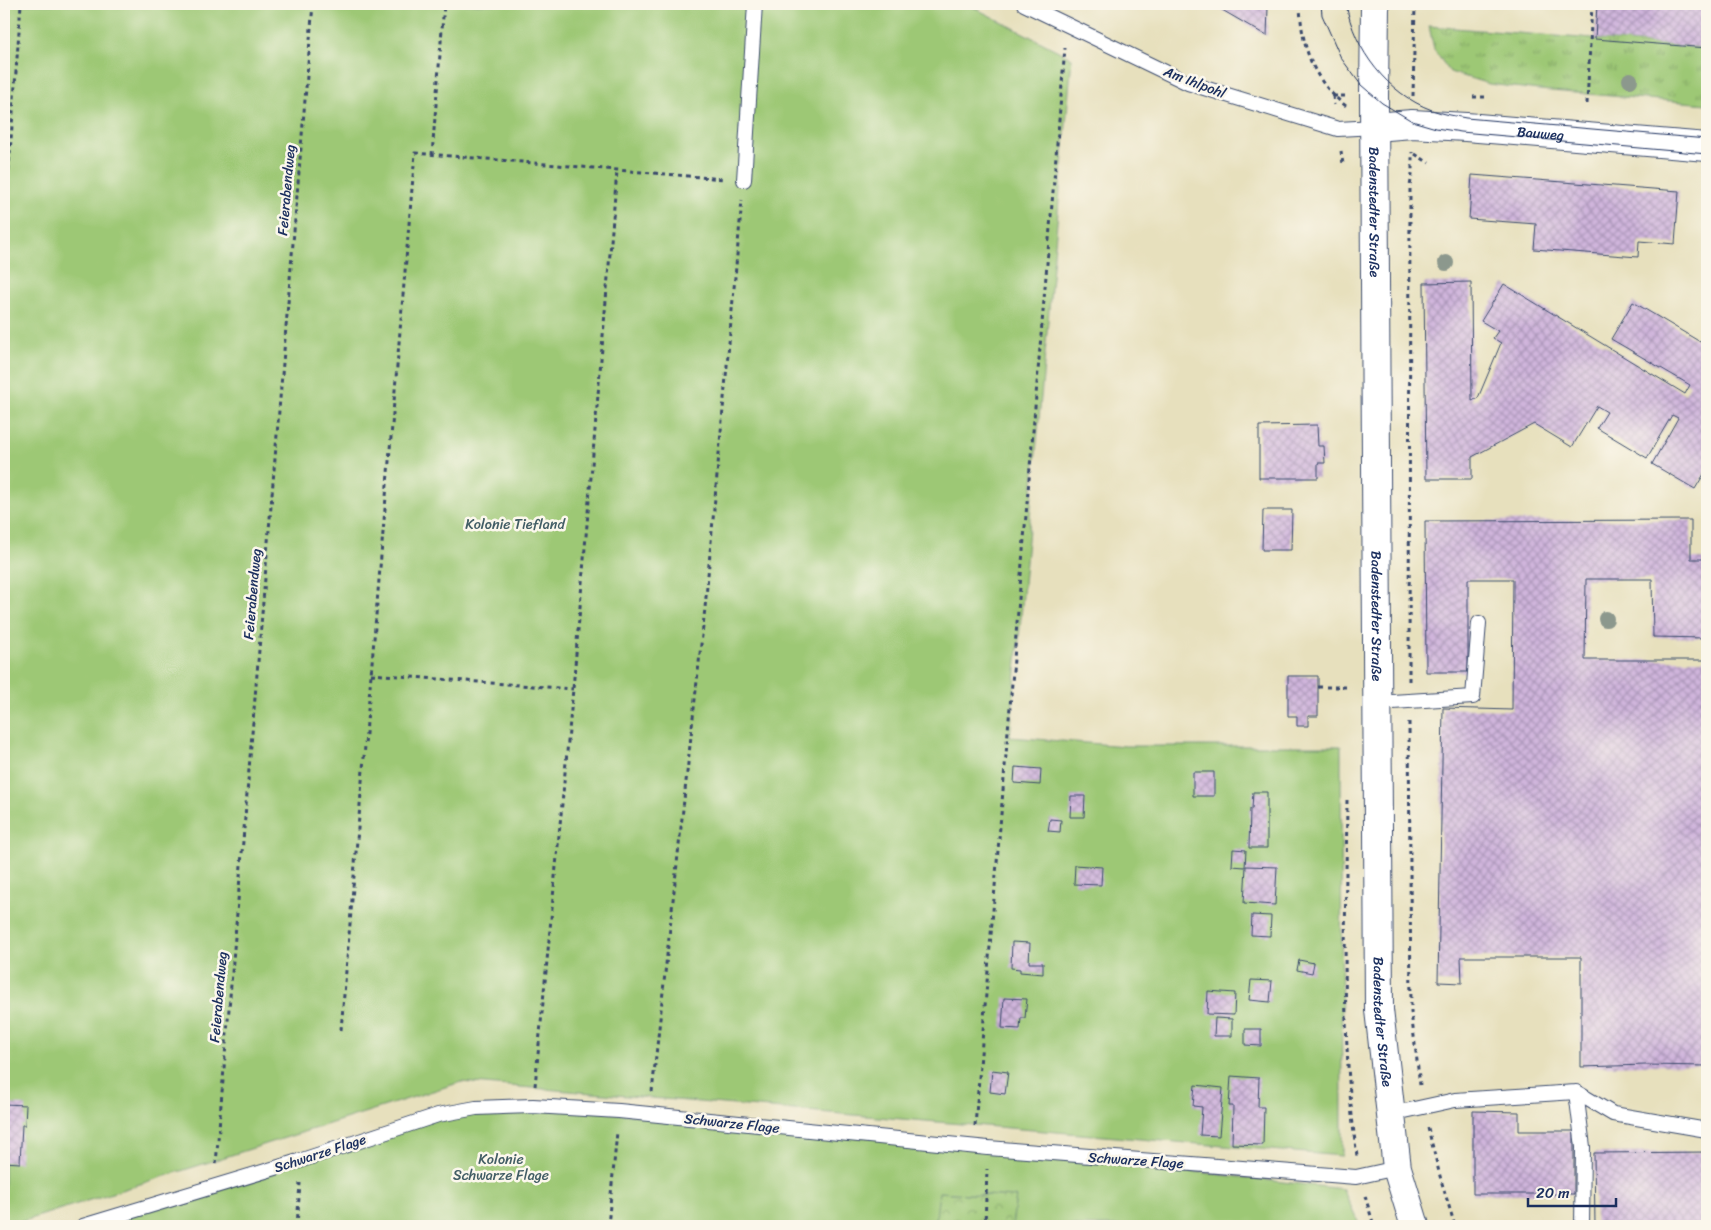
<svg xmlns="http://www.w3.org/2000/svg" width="1711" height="1230" font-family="Sriracha,sans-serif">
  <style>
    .grass { fill: url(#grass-tufts); stroke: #5c7c6a }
    .park { fill: url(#park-crowns); stroke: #5c7c6a }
    .garden { fill: #9dc875; stroke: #5c7c6a }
    .building { fill: url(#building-cross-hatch) }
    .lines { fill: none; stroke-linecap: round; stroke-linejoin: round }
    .lane-casing { stroke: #3a4a6c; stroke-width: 16 }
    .secondary-casing { stroke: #3a4a6c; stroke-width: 30 }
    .path { stroke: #3a4a6c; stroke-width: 3; stroke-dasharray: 4 4; stroke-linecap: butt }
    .lane { stroke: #fff; stroke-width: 14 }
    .secondary { stroke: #fff; stroke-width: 28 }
    .tram { stroke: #1b2f5e; stroke-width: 1 }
    .tree { fill: #8c988d }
    .labels { text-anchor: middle; stroke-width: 5; stroke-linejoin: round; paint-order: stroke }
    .street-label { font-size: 14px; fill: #1b2f5e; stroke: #fbf7ec }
    .park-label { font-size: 14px; fill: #425d65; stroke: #fbf7ec }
  </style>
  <defs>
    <pattern id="grass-tufts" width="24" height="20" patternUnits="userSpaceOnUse" patternTransform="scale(1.25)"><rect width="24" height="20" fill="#9dc875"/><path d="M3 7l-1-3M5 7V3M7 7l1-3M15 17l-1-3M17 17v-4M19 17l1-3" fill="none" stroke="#7fa363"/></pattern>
    <pattern id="park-crowns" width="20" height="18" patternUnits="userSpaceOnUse" patternTransform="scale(1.25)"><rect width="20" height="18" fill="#9dc875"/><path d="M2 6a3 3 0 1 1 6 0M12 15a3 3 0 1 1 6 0" fill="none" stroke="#7fa363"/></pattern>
    <pattern id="building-cross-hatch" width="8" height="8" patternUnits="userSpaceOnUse" patternTransform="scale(1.25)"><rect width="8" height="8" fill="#d0b5dc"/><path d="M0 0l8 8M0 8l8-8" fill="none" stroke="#a894b6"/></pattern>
  </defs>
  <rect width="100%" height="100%" fill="#fbf7ec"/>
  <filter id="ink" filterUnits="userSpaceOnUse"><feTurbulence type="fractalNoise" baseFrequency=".02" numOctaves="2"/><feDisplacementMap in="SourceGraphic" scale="10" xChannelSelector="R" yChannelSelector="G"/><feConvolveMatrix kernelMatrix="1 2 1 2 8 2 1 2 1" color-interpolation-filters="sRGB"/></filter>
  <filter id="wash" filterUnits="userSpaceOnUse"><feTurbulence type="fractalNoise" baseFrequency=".0096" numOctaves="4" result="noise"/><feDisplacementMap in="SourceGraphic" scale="20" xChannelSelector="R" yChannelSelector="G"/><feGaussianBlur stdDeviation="1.12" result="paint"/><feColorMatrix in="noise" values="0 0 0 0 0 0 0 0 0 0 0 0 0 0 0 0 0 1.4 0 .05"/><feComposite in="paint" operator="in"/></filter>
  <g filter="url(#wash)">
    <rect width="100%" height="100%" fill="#e7e0bd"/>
    <path class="grass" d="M1429,26L1707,48V104L1539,90L1489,84L1450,72L1434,50Z"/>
    <path class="park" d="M938,1192L1016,1197L1012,1226H935Z"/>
    <path class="garden" d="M4,4H967L1072,58L1010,737L1126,746H1341L1342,1156L461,1082L8,1226H4Z
      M533,1106L974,1146L1343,1189L1360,1226H1012L1016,1197L939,1192L935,1226H83L438,1115Z"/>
    <g id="blocks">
      <path class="building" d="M1217,4H1262L1268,7L1267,36L1217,7Z
        M1597,4H1707V48L1595,39Z
        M1472,175L1679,191L1675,244L1639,241L1638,257L1534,249L1536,224L1469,219Z
        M1471,282L1472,401L1478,398L1501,343L1493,338L1498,331L1481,321L1504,284L1685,394L1690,385L1611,339L1633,302L1707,346V469L1695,489L1652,464L1678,418L1672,415L1647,458L1597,428L1607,412L1597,406L1572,447L1534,424L1472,457V479H1426L1424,283Z
        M1317,425L1318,446H1324L1325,463H1318V478H1259V426Z
        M1263,510H1292L1291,550H1262Z
        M1691,520V559H1707V638L1653,637L1652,579H1586L1585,660H1707V1066L1646,1065L1581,1067V957H1461L1462,983L1438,982L1443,708L1512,710L1513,579H1468V672H1426L1425,521Z
        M1288,676H1318V716H1308V726H1297V716H1288Z
        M1015,767L1041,769L1040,785L1014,783Z
        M1193,772H1214V796H1193Z
        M1253,792H1267V848H1249L1250,809H1252Z
        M1071,796H1085L1084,817H1070Z
        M1050,819L1061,820L1060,832L1048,831Z
        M1233,849L1246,850L1245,867L1232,866Z
        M1075,865L1102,867L1101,885L1074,884Z
        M1246,866L1277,867L1275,905L1244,903Z
        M1252,915L1271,916L1270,936L1251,935Z
        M1012,942L1030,943L1029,963H1043V974L1020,972V969L1011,968Z
        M1299,960L1314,963L1312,973L1297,970Z
        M1251,980L1272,981L1270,1002L1249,1000Z
        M1208,991L1235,993L1234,1015L1207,1014Z
        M1004,998L1027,999L1025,1018H1021L1020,1029L1002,1028Z
        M1215,1018L1232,1019V1036H1214Z
        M1245,1029H1261V1046L1245,1045Z
        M992,1070L1008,1072L1005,1094L990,1092Z
        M1231,1076L1259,1078L1258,1107H1264L1263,1145L1232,1144L1233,1106H1229Z
        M1195,1085L1223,1088L1219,1136L1200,1135L1202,1107L1193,1106Z
        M4,1104L26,1105L25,1125H22L20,1163L4,1162Z
        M1473,1111L1519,1112V1131H1574V1194H1473Z
        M1707,1152V1226H1595L1594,1153Z"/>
    </g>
  </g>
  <g filter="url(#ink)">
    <use href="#blocks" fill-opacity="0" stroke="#3a4a6c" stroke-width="1"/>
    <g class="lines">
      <g class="lane-casing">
        <path id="lane" d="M1024,4L1188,83L1338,129L1375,127
          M744,180L755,4
          M1376,703L1473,697L1479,623
          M1576,1092L1583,1147L1582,1226
          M1391,1114L1455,1100L1576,1092L1613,1114L1707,1130
          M83,1226L302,1160L438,1115L476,1108L533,1106L619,1111L988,1148L1356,1177L1397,1168"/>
      </g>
      <g class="secondary-casing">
        <g id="secondary">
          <path id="s1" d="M1375,4L1374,96L1379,1010L1397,1168L1415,1226"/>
          <path id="s2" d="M1375,127L1412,124L1466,127L1707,147"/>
        </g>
      </g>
      <path class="path" d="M1300,4C1301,45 1312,80 1346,106
        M1333,96L1334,105
        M1333,96H1347
        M1413,96L1415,4
        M1473,97H1489
        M1587,104L1592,4
        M1341,151L1343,164
        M1415,154L1429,163
        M432,155L444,4
        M4,234L21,4
        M371,674L573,689
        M1409,681L1410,186L1412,175V152
        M1318,687H1347
        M1409,722L1411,1012L1420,1085
        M1347,800C1346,919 1340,1039 1357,1156
        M341,1030L415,153L724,179
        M535,1086L573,689L617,171
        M652,1092L705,608L742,200
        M975,1126L1065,48
        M1428,1128L1441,1180L1455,1226
        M216,1164L313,4
        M1365,1196L1374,1226
        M297,1226L300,1183
        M608,1226L617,1132
        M985,1226L987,1169"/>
      <use href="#lane" class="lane"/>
      <use href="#secondary" class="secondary"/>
      <path class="tram" d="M1321,4L1322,15L1341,58L1361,85L1382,103L1412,121L1436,128L1461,132L1707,154
        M1346,4C1354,50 1388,94 1432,110C1443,114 1455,116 1466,118L1707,139"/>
    </g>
    <g class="tree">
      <circle cx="1630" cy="80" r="8"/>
      <circle cx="1446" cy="263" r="8"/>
      <circle cx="1606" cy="619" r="8"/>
    </g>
  </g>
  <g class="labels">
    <g class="street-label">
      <text transform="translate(1195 82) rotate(21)" y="5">Am Ihlpohl</text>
      <text dy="5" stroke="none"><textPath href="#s2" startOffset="166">Bauweg</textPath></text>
      <text transform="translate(286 190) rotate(-85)" y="5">Feierabendweg</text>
      <text dy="5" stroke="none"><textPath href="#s1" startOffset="208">Badenstedter Straße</textPath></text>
      <text transform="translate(252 594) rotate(-85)" y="5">Feierabendweg</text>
      <text dy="5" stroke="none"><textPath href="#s1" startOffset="612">Badenstedter Straße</textPath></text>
      <text transform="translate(218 997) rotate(-85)" y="5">Feierabendweg</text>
      <text dy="5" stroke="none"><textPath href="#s1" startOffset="1018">Badenstedter Straße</textPath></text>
      <text transform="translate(732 1123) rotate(6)" y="5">Schwarze Flage</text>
      <text transform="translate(320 1153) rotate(-18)" y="5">Schwarze Flage</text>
      <text transform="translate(1136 1160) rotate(4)" y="5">Schwarze Flage</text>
    </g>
    <g class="park-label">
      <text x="515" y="529">Kolonie Tiefland</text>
      <text x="501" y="1164">Kolonie<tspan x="501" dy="16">Schwarze Flage</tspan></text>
    </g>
  </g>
  <rect width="1711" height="1230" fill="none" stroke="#fbf7ec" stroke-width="20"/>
  <path d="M1528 1198v8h88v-8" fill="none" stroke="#1b2f5e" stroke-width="2.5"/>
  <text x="1536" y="1198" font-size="15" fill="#1b2f5e" stroke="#fbf7ec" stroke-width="4" paint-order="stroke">20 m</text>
</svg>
